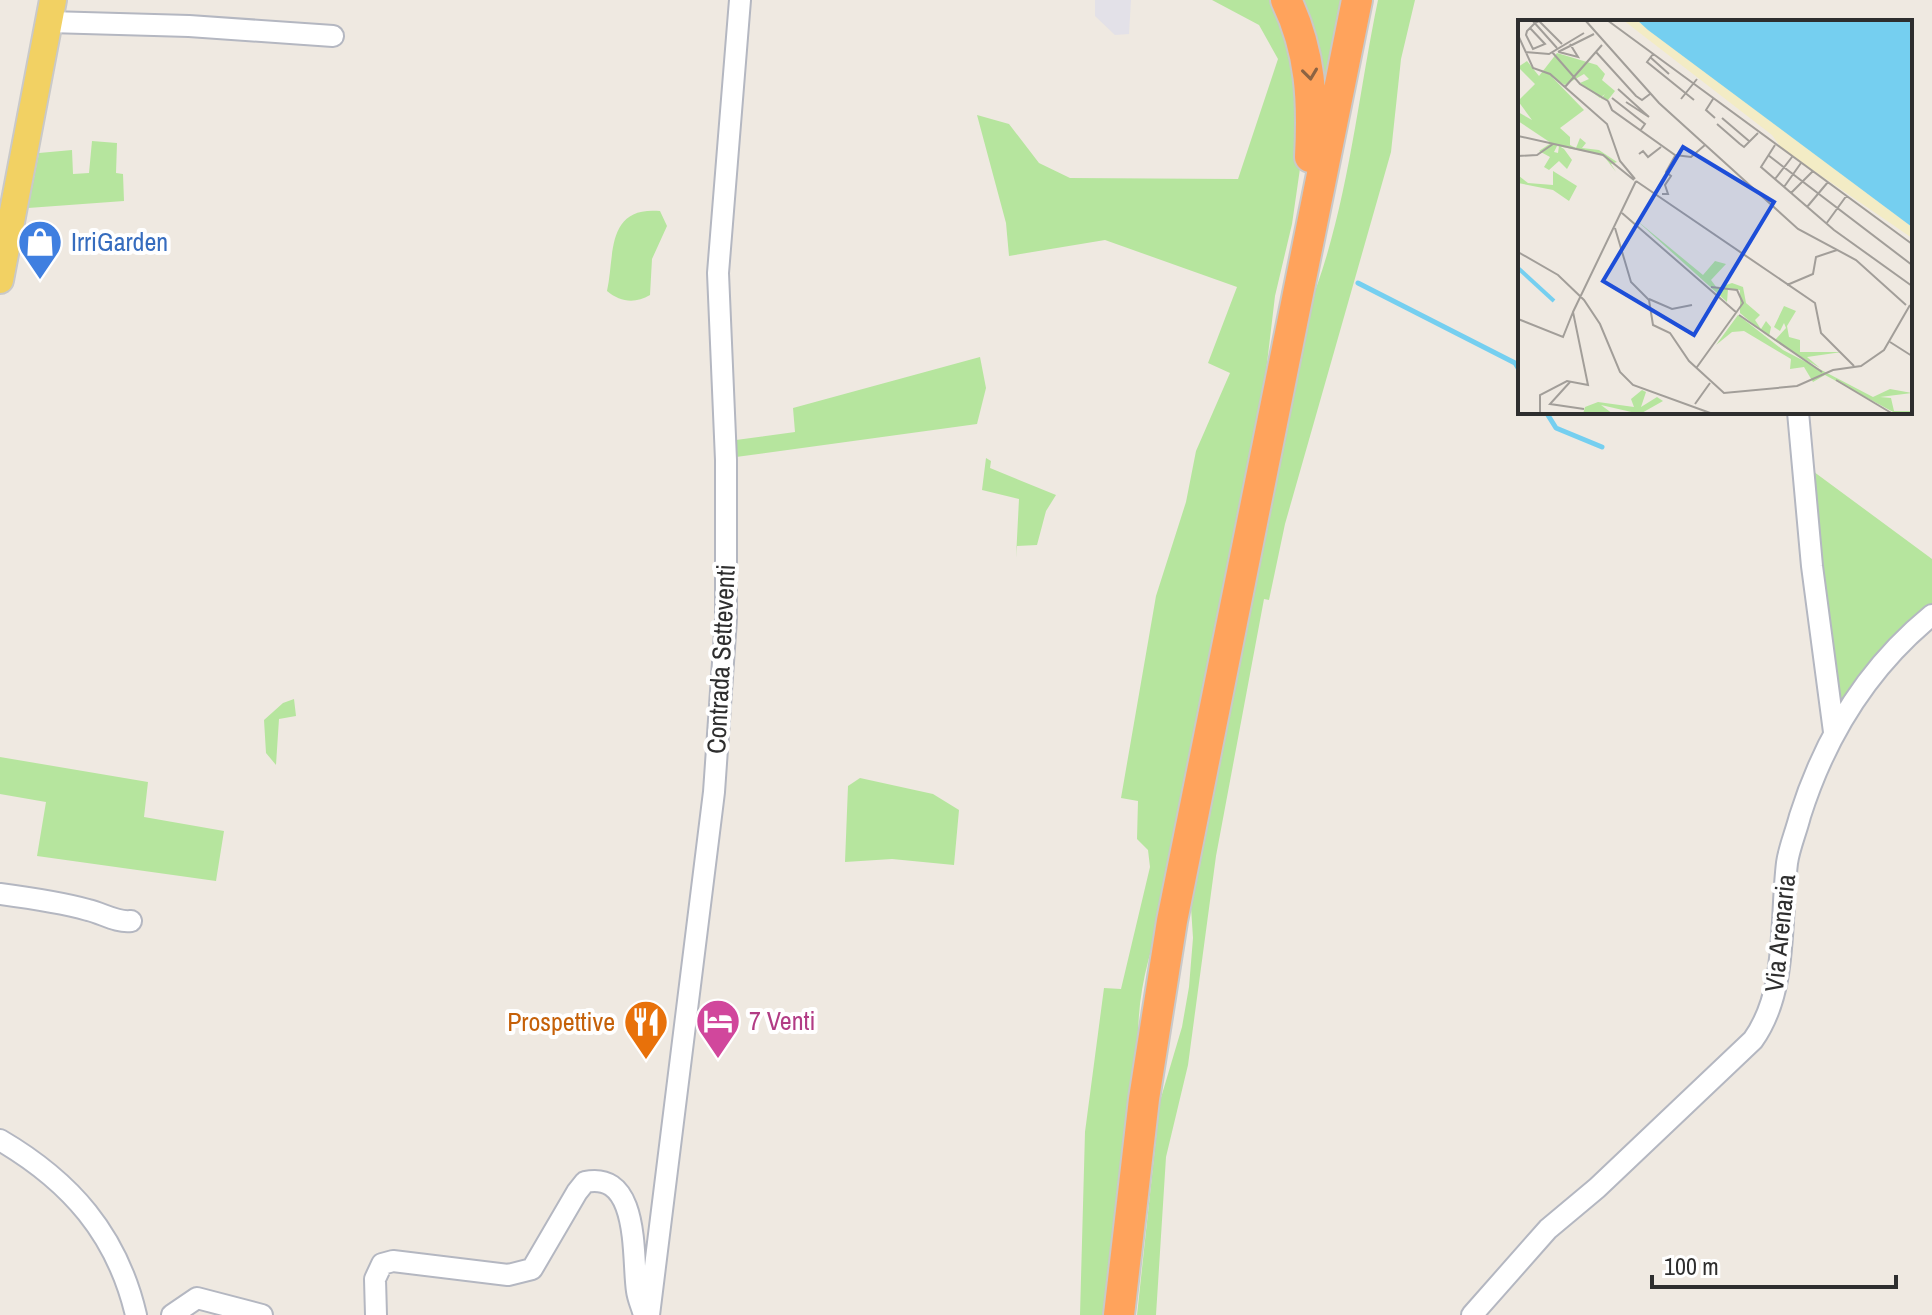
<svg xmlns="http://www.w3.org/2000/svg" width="1932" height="1315" font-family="'Archivo Narrow',sans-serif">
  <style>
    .industrial { fill: #e3e1e8 }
    .green { fill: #b6e59e }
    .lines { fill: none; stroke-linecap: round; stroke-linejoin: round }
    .stream { stroke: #75cff0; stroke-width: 5 }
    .minor-casing { stroke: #b4b7c1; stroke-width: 24 }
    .major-casing { stroke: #c9c9c9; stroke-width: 30 }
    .highway-casing { stroke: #c9c9c9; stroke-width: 34 }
    .minor { stroke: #fff; stroke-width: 20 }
    .major { stroke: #f2d163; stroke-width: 26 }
    .highway { stroke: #ffa35c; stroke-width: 30 }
    .oneway { stroke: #8c6343 }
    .labels { text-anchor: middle; stroke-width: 8; stroke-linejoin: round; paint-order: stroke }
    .shop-label { font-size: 26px; fill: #366cbe; stroke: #fff; text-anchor: start }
    .street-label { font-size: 26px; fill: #2e2e2e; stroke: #fff }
    .hotel-label { font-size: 26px; fill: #b23c85; stroke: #fff; text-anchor: start }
    .food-label { font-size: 26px; fill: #c56008; stroke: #fff; text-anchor: end }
    .inset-river { fill: none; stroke: #75cff0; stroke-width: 4 }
    .inset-road { fill: none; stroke: #a29e99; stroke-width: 2 }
    .view { fill: #1d4ed8; fill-opacity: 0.15; stroke: #1d4ed8; stroke-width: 4 }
    .inset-edge { fill: none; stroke: #2e2e2e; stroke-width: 4 }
  </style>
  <rect width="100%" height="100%" fill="#efe9e1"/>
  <path class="industrial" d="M1095,0H1131L1129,34L1115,35L1095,16Z"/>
  <path class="green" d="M1212,0H1277L1306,127L1292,224L1275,296L1254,472L1168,904C1145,957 1133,1013 1140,1072L1108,1315H1080L1085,1132L1104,988L1121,989L1150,867L1148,850L1137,839L1138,801L1121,798L1156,596L1186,502L1196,451L1230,373L1208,363L1237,287L1105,240L1009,256L1006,223L977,115L1009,124L1039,163L1070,178L1238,179L1278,59L1259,25Z
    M1296,0H1345L1326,93Z
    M1378,0H1415L1401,59L1391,152L1285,524L1269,600L1264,599L1216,856L1188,1065L1166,1157L1156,1315H1137L1160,1101L1182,1027L1189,987L1193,938L1190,892L1304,319C1347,219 1356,106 1378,0Z
    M92,141L117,143L116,173L123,174L124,201L28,208L39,153L72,150L73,174L89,173Z
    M660,211L667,226L652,259L650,295C635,304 620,302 607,291C615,256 605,206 660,211Z
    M980,357L986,388L977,424L736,457V440L795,432L793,408Z
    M986,458L991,461L990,468L1056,495L1046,511L1037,545L1017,546L1016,558L1019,499L982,490Z
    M1806,466L1932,559V612L1837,719Z
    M294,699L296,716L279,719L276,765L266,753L264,720L283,703Z
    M0,757L148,782L144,817L224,831L216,881L37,856L46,802L0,794Z
    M860,778L933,794L959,810L954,865L892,859L845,862L848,786Z"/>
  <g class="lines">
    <path class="stream" d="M1358,283L1515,363L1520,371
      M1546,412L1556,428L1602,447"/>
    <g class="minor-casing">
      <path id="minor" d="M49,22L189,26L333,36
        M1798,412L1812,566L1834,732
        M0,894C30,898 59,902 88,910C102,913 117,923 131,921
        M0,1140C70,1181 117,1234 136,1315
        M172,1315L197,1298L262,1315
        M376,1315L375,1279L382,1264L393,1261L508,1275L532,1269L577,1192L585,1182C641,1170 632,1260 637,1291C638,1299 642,1307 644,1315
        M649,1315L714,792L726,619V460L718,273L740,0
        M1472,1315L1548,1229L1597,1188L1753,1040C1788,991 1780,922 1787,863C1789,848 1796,832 1800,816C1825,737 1867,668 1932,615"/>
    </g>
    <g class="major-casing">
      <path id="major" d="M0,280L53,0"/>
    </g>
    <g class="highway-casing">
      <path id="highway" d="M1286,0C1311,52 1313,101 1310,157
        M1119,1315L1144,1099L1172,921L1357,0"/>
    </g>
    <use href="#minor" class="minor"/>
    <use href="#major" class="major"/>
    <use href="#highway" class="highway"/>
  </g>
  <defs><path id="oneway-chevron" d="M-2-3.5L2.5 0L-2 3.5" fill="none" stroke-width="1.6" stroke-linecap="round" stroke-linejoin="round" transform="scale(2)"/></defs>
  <use class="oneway" href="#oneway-chevron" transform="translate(1310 74) rotate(83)"/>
  <defs>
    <g id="shop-pin" transform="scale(2.3)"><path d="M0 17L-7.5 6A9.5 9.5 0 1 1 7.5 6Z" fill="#3f7fe0" stroke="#fff"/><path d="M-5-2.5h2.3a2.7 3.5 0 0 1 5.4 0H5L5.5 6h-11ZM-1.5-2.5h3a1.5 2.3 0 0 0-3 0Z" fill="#fff"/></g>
    <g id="hotel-pin" transform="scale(2.3)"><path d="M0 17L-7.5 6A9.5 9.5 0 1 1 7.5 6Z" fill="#d1479c" stroke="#fff"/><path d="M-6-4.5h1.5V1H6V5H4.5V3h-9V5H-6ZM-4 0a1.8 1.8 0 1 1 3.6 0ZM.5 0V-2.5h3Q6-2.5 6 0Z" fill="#fff"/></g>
    <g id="restaurant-pin" transform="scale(2.3)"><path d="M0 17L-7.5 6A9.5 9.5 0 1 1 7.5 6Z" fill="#e8710a" stroke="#fff"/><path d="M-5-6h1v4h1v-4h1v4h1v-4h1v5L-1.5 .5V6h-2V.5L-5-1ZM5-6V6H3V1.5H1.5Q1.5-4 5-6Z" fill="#fff"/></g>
  </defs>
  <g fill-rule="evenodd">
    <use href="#shop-pin" x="40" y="242"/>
    <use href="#hotel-pin" x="718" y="1021"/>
    <use href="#restaurant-pin" x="646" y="1022"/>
  </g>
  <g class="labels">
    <g class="shop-label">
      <text x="71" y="251">IrriGarden</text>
    </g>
    <g class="street-label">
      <text transform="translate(721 659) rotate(-87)" y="9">Contrada Setteventi</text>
      <text transform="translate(1780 933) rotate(-84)" y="9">Via Arenaria</text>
    </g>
    <g class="hotel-label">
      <text x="749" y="1030">7 Venti</text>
    </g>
    <g class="food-label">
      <text x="615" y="1031">Prospettive</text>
    </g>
  </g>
  <g transform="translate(1518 20)">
    <rect width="394" height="394" fill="#efe9e1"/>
    <path d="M39,33L79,45L87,54L84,60L97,71L90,80L83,79L87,74L82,78L62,63L71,59L66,54L47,65L34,57L66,90L42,108L52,117V125L58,128L62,118L68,123L64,128L81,130L99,142L93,144L98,152L85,135L39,126L36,132L40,133L41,126L46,129L54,140L49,149L41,141L31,150L26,147L32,137L21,131L33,123L0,101V92L14,100L0,81L17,64L0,47L9,41L21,56ZM35,151L59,166L51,181L35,170L0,163L1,156L10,163L35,165ZM117,199L185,255L197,241L208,244L193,260L199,268L214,263L225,267L228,283L242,295L237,300L243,309L248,301L253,307L251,317L257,320L268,308L266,303L262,311L256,307L266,286L278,291L269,306L271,317L282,320V332H324L289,337L302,348L269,329L247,314L222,293V270L210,269L209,282ZM220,295L265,330L355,377L372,369L394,373L362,377L373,378L376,391H394V394L377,393L307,355L295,362L286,347L272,349L273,339L226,311L214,312L198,325ZM124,370L128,372L123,387L139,377L145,381L122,394L83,385L95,394H65L67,387L80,382L116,387L113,379Z" fill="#b6e59e"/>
    <path d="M105,0H119L394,207V218L264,129L254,115Z" fill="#f3ecc5"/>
    <path d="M119,0H394V207L130,10Z" fill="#75cff0"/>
    <path class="inset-river" d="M0,248L36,281"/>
    <path class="inset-road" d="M14,0L39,28M67,0L141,83L280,209L338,240L388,285M89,0L394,224M12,8L27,24L15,29L8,15L9,11L17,3L21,1L44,24M0,15L15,48L32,54L89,104L102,141L117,159M7,32L31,34L66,13M34,32L62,64L90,81M40,32L76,14M41,32L60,37L52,24M78,32L118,76L124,80L132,74M135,34L129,42L176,80M132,37L151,54M47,67L84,25M100,69L131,97L108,82M94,78L127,104L122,111M163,79L179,59M195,79L188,90L197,98M90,81L94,90L157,135L173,137L187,125M204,98L231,121M199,104L222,124M0,116L85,135L116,160M222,124L226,127L240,113M257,125L243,147L316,210L394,266M121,134L125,131L130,137L143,127M250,135L394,245M0,136L19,135L35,124M257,159L274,137M118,161L297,283L303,313L336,346M266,167L283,143M273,173L295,151M144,174H150L147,165L153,156L148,152L157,136M289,187L310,162M104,193L219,293M308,204L329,175M97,208L113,262L131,280L135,305L152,313L171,341L206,373L279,366L315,350L343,346L366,330L392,285M0,232L40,255L66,280L82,304L102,352L115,365L195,394M269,265L295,254L298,237L319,230M131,279L154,289L174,285M221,295L304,352M0,299L45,317L55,292M372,322L394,336M179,347L225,283L219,270L193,267M318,360L375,394M52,362L32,384L66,389M177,384L192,363M22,394V375L49,361L70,365L55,292L118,161"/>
    <path class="view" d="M165,127L256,182L176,315L85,261Z"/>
    <rect width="394" height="394" class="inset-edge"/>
  </g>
  <path d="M1652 1275v12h244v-12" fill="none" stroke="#2e2e2e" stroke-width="4"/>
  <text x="1664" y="1275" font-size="24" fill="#2e2e2e" stroke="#ffffff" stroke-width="6" paint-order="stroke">100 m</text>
</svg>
